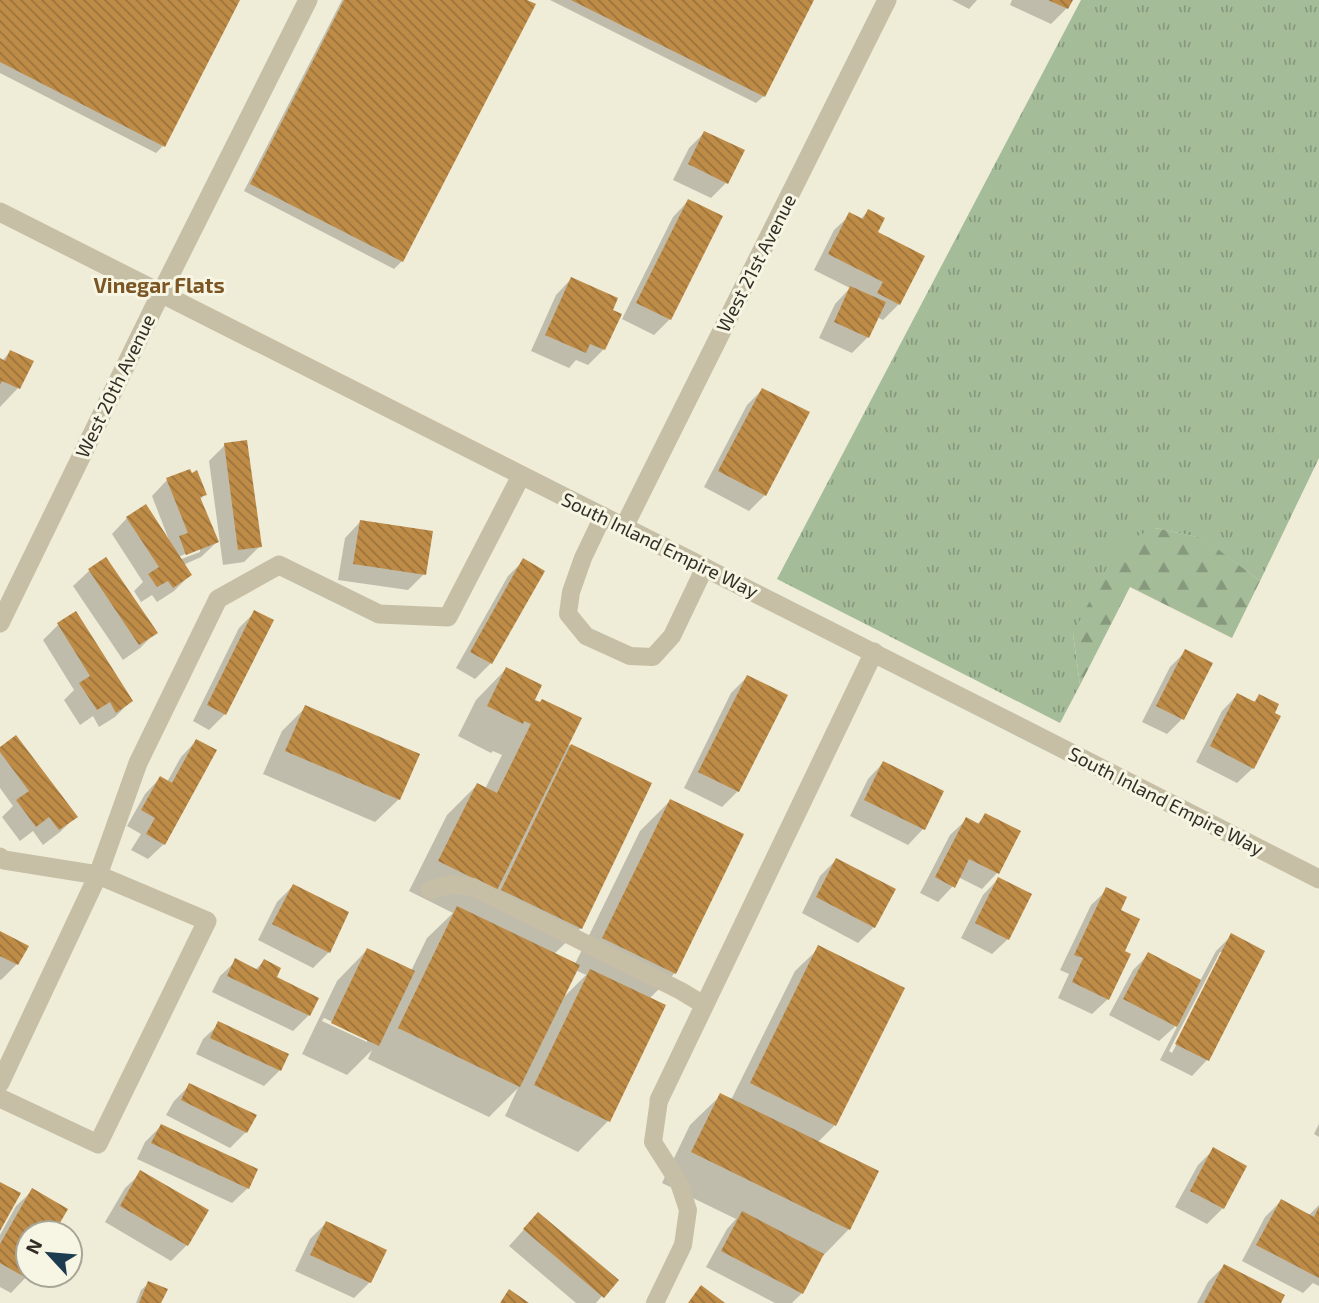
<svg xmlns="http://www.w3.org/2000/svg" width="1319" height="1303" font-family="'Exo 2',sans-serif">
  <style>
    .grass { fill: url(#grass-tufts) }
    .forest { fill: url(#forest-firs) }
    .shadow { fill: #0003; fill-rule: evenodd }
    .building { fill: url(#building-back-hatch) }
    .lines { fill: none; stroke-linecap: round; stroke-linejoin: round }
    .service { stroke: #c6bfa5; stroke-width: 18 }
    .minor { stroke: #c6bfa5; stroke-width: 19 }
    .tertiary { stroke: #c6bfa5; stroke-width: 19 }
    .labels { text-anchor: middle; stroke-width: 6; stroke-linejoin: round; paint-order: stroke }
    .street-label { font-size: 19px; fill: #322e26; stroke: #f7f5e3 }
    .neighbourhood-label { font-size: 21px; font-weight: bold; fill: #7b5624; stroke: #f7f5e3 }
  </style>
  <defs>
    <pattern id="grass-tufts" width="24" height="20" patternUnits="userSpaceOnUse" patternTransform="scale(1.75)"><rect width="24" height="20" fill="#a5bc99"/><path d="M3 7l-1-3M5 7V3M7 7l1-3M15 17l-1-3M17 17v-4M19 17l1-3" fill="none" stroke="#87997d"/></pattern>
    <pattern id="forest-firs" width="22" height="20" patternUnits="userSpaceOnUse" patternTransform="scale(1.75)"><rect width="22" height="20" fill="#a5bc99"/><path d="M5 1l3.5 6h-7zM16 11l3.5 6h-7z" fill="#87997d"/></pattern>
    <pattern id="building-back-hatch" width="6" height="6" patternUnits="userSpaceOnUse" patternTransform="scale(1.75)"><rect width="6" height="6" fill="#be8c47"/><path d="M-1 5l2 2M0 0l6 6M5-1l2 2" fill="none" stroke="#9b733b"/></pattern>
  </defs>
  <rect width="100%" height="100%" fill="#efecd8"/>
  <path class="grass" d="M1081,0H1319V458L1260,581L1202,538L1155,528L1073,634L1080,685L1060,723L777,579Z"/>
  <path class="forest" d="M1155,528L1203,538L1260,581L1232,638L1130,587L1080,685L1073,634L1118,545Z"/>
  <path class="shadow" d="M0,0H238L163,146L156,153L0,73Z
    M342,0H524L533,5L402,261L394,269L244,191Z
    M550,0H812L764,96L756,103Z
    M952,0H977L969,9Z
    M1012,0H1071L1067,8L1051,24L1010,5Z
    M704,133L726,183L711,198L673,180L689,148Z
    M688,201L721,217L670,319L654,335L622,319L673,217Z
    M868,211L899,304L883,320L877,317L868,337L852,353L819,338L835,304L850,288L814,270L834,230L850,215L860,220Z
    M571,279L611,311L604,349L588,365L576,360L569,368L531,351L556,295Z
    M10,352L31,362L18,388L0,407V360L2,361Z
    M762,390L765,495L749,511L704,487L747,405Z
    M225,445L260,546L244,562L223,565L209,461Z
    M167,480L205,494L200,500L217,542L201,557L183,565L190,575L174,591L157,602L152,595L141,602L134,591L143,582L112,534L127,518L169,540L152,496ZM200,548V552L179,560L178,557Z
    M360,522L424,574L408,590L338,580L345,538Z
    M105,560L155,633L140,648L123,660L73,586L89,571Z
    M523,561L491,663L475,679L456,668L508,576Z
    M255,612L225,714L209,730L193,721L239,628Z
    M58,625L131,701L115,717L99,727L93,716L80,725L64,700L74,690L43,640Z
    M1185,652L1182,719L1167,734L1142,722L1170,667Z
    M506,669L567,744L650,784L581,928L554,954L575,964L640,831L670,801L675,973L649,999L608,1121L578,1152L505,1116L518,1088L489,1117L368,1059L372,1050L347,1075L302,1054L337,981L367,950L411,971L427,938L453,913L409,891L447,815L477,785L485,789L502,755L493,751L491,753L458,736L476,700ZM575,970L586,975L561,1000ZM324,1018L367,1038V1042L322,1021Z
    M747,677L738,791L722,807L684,788L731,693Z
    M1237,695L1253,703L1259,696L1253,768L1237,783L1196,762L1222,711Z
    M306,707L399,799L375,822L263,774L282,731Z
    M196,741L164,844L148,859L131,850L141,834L127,826L145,794L160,778L167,782L181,757Z
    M0,749L75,817L60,832L43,845L33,831L20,841L2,817L13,806L0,788Z
    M883,763L923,829L908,845L850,816L868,779Z
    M986,815L1019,832L997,873L982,889L958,877L953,886L938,902L920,893L950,835L966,820L976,825Z
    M836,860L874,927L858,943L802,913L820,876Z
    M998,879L1008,939L992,954L961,938L983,895Z
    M293,886L329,952L313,968L258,940L277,902Z
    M1107,890L1118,911L1122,952L1108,999L1092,1014L1058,998L1069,974L1060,970L1091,905Z
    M0,933L17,964L1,980L0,979Z
    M1231,936L1263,952L1207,1060L1192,1076L1160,1060L1179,1023L1159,1041L1109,1015L1133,970L1149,954L1200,981L1216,951ZM1220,952H1224L1172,1053L1169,1051Z
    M819,948L835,1125L817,1143L849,1229L820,1259L802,1293L792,1303H775L706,1267L727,1229L736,1219L662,1183L690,1125L721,1095L731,1100L795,971Z
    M236,961L255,970L264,961L274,978L309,1015L293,1031L212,992L220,976Z
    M219,1024L287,1055L280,1070L264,1086L196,1054L203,1039Z
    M190,1085L246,1132L230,1148L166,1115L174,1101Z
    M1319,1124V1137L1314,1134Z
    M161,1126L248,1188L232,1203L137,1159L145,1142Z
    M1213,1150L1245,1166L1223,1208L1207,1224L1175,1207L1198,1165Z
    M141,1173L187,1245L171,1261L105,1222L125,1188Z
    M32,1191L52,1233H28V1275L11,1293L0,1287V1235L16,1206Z
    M1281,1201L1308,1216L1319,1205V1286L1313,1283L1303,1293L1242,1261L1265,1217Z
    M538,1214L616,1280L596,1303H576L509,1246Z
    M326,1223L370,1282L354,1298L295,1271L310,1239Z
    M1224,1266L1279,1303H1197L1208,1282Z
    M149,1283L160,1303H136L141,1290Z"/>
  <path class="building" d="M0,0H240L165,147L0,62Z
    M344,0H527L536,4L403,262L250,184Z
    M571,0H814L765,97Z
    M1048,0H1073L1068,9Z
    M704,131L745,150L728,184L688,164Z
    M688,199L723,216L671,320L636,303Z
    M868,209L885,218L878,232L925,256L900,305L877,293L883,282L828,254L849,212L863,219Z
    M571,277L618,298L613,310L622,314L605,350L590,344L586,353L545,335Z
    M850,286L886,302L869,338L834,322Z
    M10,350L34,361L20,389L2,381L0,385V358L5,361Z
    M762,388L810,412L766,496L718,471Z
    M247,440L262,547L238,550L224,443Z
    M190,469L192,473L197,470L207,495L200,497L219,542L186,555L179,536L188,533L166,478Z
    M146,504L192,575L173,588L168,581L157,587L148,574L159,567L126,517Z
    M360,520L433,531L426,575L353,564Z
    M106,557L158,633L139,645L88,569Z
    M523,558L545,571L492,664L470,652Z
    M254,610L274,620L226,715L207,705Z
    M76,611L133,701L116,713L110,702L97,710L79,683L90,676L57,623Z
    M1185,649L1213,663L1184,720L1156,706Z
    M506,667L542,685L535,700L540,702L542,699L582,718L497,890L438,861L477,783L497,793L531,724L524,721L523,724L487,706Z
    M747,675L788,695L739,792L698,772Z
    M1237,693L1255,702L1259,694L1279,704L1275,713L1281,716L1254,769L1210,746Z
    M305,705L420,754L400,800L285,751Z
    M16,735L78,817L59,830L49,817L36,827L16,800L29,791L0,752V747Z
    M196,739L217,750L165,845L146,834L155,818L141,810L160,776L172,783Z
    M571,744L652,783L582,929L501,890Z
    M883,761L944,791L925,830L864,800Z
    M670,799L744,834L676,974L602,938Z
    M985,813L1021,831L999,874L969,859L955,888L935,877L966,817L979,824Z
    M836,858L896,889L875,928L816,897Z
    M998,877L1032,894L1009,940L975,923Z
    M293,884L349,912L330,953L272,924Z
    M1106,887L1127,897L1121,910L1140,919L1125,951L1131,954L1109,1000L1072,982L1083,958L1074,955Z
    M457,906L580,965L520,1087L398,1028Z
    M0,931L29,946L18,965L0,956Z
    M1231,933L1265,951L1209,1061L1175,1044Z
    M818,945L905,988L836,1126L750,1083Z
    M367,948L415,971L379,1046L331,1023Z
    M1148,952L1201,980L1177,1027L1123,999Z
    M235,958L258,970L264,959L281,968L277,977L319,998L310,1016L227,976Z
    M590,969L666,1005L610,1122L534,1085Z
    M218,1021L289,1054L281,1071L210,1038Z
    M189,1083L257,1115L247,1133L181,1100Z
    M720,1093L879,1171L850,1230L691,1152Z
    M161,1124L258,1169L249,1189L151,1143Z
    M1213,1147L1247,1166L1224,1209L1190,1191Z
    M140,1170L209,1210L188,1246L120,1206Z
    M0,1182L21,1193L0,1231Z
    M32,1188L68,1209L54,1233H28V1275H30L28,1279L0,1263V1244Z
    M1281,1199L1314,1217L1319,1207V1278L1256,1245Z
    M742,1211L824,1254L803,1294L721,1251Z
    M538,1212L619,1280L604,1298L523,1229Z
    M326,1221L387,1250L371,1283L310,1255Z
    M1224,1264L1285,1295L1281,1303H1204Z
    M148,1281L168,1289L161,1303H139Z
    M701,1285L725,1303H688Z
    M509,1289L529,1303H500Z"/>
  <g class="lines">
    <path class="service" d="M603,516L583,558L571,592L568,614L586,636L630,656L653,657L672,636L705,567
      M430,890L452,884L473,887L681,991L704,1005
      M655,1303L683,1245L688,1210L679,1183L653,1142L659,1100"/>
    <path class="minor" d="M624,527L887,0
      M0,623L161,293L308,0
      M0,857L4,860L98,875L207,921L98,1144L0,1098
      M0,1083L98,875L138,763L218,599L279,565L379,614L448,617L521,476
      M659,1100L874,652"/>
    <path class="tertiary" d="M0,212C439,434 880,655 1319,879"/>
  </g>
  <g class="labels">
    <g class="street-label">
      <text transform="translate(756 263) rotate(-63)" y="7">West 21st Avenue</text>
      <text transform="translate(115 386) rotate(-64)" y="7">West 20th Avenue</text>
      <text transform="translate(660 545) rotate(26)" y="7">South Inland Empire Way</text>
      <text transform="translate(1166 801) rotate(27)" y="7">South Inland Empire Way</text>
    </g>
    <g class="neighbourhood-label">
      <text x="159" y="293">Vinegar Flats</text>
    </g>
  </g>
  <g transform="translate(49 1254) rotate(296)"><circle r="33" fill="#f7f5e3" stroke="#a8a597" stroke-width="2"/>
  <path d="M0-5L12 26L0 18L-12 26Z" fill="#1e3c50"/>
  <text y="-10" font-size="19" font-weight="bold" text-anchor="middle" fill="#322e26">N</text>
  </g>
</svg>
